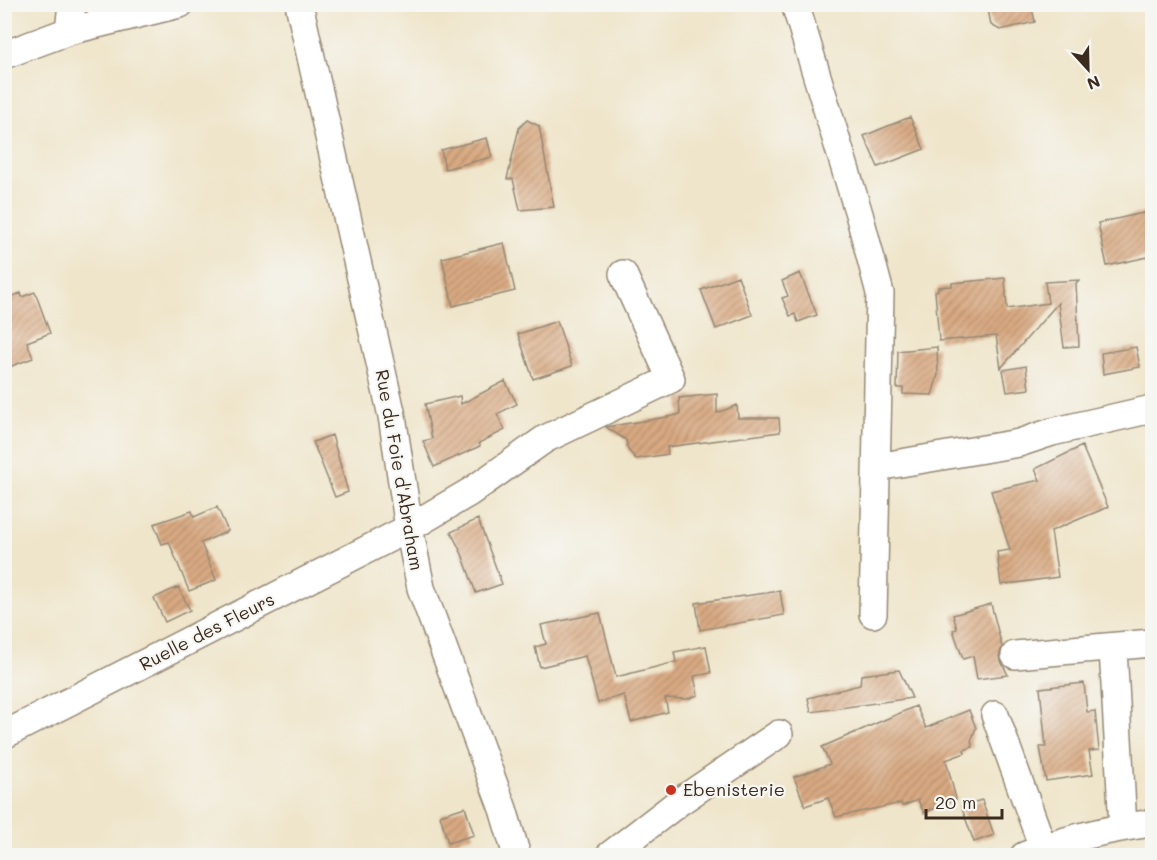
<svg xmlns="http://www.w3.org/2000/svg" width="1157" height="860" font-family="Mali,sans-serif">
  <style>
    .building { fill: url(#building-hatch) }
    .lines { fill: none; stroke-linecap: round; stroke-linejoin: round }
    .minor-casing { stroke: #958874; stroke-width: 30 }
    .minor { stroke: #fff; stroke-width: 27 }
    .poi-dot { fill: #c8321e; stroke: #f6f6f2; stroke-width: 2 }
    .labels { text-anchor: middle; stroke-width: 4.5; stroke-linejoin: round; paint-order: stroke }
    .street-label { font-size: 18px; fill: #3b2a1e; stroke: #f6f6f2 }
    .poi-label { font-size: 18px; fill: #3b2a1e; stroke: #f6f6f2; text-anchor: start }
  </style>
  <defs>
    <pattern id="building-hatch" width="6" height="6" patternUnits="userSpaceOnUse" patternTransform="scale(1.5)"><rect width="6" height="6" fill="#d9aa83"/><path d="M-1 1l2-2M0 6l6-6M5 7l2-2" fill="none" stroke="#b18b6b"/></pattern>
  </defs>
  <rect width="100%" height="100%" fill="#f6f6f2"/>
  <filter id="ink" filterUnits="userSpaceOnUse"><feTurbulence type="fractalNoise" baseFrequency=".0167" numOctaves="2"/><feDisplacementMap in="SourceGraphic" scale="12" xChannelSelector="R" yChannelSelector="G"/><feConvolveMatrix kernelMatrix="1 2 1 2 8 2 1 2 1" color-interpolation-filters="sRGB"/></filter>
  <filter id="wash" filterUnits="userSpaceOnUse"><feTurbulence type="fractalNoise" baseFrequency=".008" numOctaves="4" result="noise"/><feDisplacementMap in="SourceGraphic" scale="24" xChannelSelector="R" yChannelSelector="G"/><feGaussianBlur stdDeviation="1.35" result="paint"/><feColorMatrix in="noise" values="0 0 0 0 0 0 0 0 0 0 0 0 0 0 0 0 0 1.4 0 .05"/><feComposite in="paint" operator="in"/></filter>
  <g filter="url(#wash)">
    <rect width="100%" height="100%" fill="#efe5ca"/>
    <g id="blocks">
      <path class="building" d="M987,4H1031L1035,22L1000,30L991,25Z
        M910,117L924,149L878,167L864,136Z
        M527,120L539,126L554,207L520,210L513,179H507L519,128Z
        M487,138L492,157L445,169L441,150Z
        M1152,211V256L1107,266L1098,223Z
        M504,243L515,291L453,306L442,258Z
        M800,273L817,315L798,322L795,314L790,316L782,298L788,296L782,281Z
        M738,276L752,315L716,329L701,290Z
        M1005,278L1007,309L1048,303L1045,282L1079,280L1076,283L1079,346L1064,347L1058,303L1001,368L996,336L939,341L935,291L938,290V287L952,286V283Z
        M35,292L50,333L27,342L33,358L9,367L8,363L4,364V299L21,293L22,297Z
        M557,321L572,366L533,379L518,334Z
        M937,347L938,375L932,395L903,394V388H897L898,351Z
        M1136,347L1140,367L1103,374L1101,353Z
        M1026,366L1029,389L1007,392L1003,370Z
        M505,381L517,404L497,414L505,430L479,443L480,446L434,467L423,441L432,439L425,404L460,396L461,404Z
        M717,394V413L737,405L738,418H779L780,432L667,447L668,454L636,459L628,450L626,440L606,427L673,416L680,414L679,398Z
        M332,435L348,492L335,497L313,442Z
        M1082,446L1108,507L1051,531L1058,577L1001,585L997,552L1010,550L991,491L1040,480L1035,469Z
        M217,507L228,531L201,543L216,580L189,591L169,542L162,544L154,524L192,511L194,517Z
        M478,519L502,584L476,593L462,554L451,532Z
        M178,587L190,610L165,622L154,598Z
        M780,591L784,615L700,630L696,603Z
        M991,604L1002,647L999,657L1008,675L977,679L973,656L963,659L953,630L957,629L953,615Z
        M600,613L616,677L676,662L674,652L706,646L711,673L694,676L698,695L687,699L665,698L668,712L631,722L624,695L598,703L585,656L540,667L535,647L546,644L541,625Z
        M899,670L912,698L811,712L808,698L860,685L861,675Z
        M1084,683L1087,712L1095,711L1099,750L1089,751L1093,774L1046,781L1040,747H1046L1040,688Z
        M916,706L926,728L969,710L976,728L971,741L973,747L964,750L965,753L946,760L956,799L924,813L918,800L902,806L901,803L836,817L828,798L805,806L794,777L830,764L822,747Z
        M982,800L994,835L974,842L961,806Z
        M465,807L474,835L448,843L440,815Z"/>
    </g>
  </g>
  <g filter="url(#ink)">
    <use href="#blocks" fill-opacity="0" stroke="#958874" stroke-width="1.5"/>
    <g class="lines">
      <g class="minor-casing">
        <path id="minor" d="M299,4L392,416L409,528L421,588L503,809L517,856
          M795,4L859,214L880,293L873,614
          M69,31L72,4
          M4,55L69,31L180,4
          M877,467L1019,443L1052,432L1152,409
          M1113,649L1123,827
          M1015,655L1152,643
          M995,715L1046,856
          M4,735L409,528L470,492L545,439L671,379L623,274
          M609,856L679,802L779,734
          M1024,856C1064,838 1109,829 1152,823"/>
      </g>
      <use href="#minor" class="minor"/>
    </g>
  </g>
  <circle class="poi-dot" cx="671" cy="790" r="6"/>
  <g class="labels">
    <g class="street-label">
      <text transform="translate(399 470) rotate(80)" y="6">Rue du Foie d'Abraham</text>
      <text transform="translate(207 632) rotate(-27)" y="6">Ruelle des Fleurs</text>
    </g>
    <g class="poi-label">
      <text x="683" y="796">Ebenisterie</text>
    </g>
  </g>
  <rect width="1157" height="860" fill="none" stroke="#f6f6f2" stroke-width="24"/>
  <g transform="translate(1088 69) rotate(158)" stroke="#f6f6f2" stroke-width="4.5" paint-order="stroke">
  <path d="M0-4.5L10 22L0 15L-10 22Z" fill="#3b2a1e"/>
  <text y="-9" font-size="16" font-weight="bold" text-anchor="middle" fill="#3b2a1e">N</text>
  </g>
  <path d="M926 809v9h76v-9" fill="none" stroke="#3b2a1e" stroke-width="3"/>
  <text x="935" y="809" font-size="18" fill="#3b2a1e" stroke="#f6f6f2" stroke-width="4.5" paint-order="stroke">20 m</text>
</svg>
